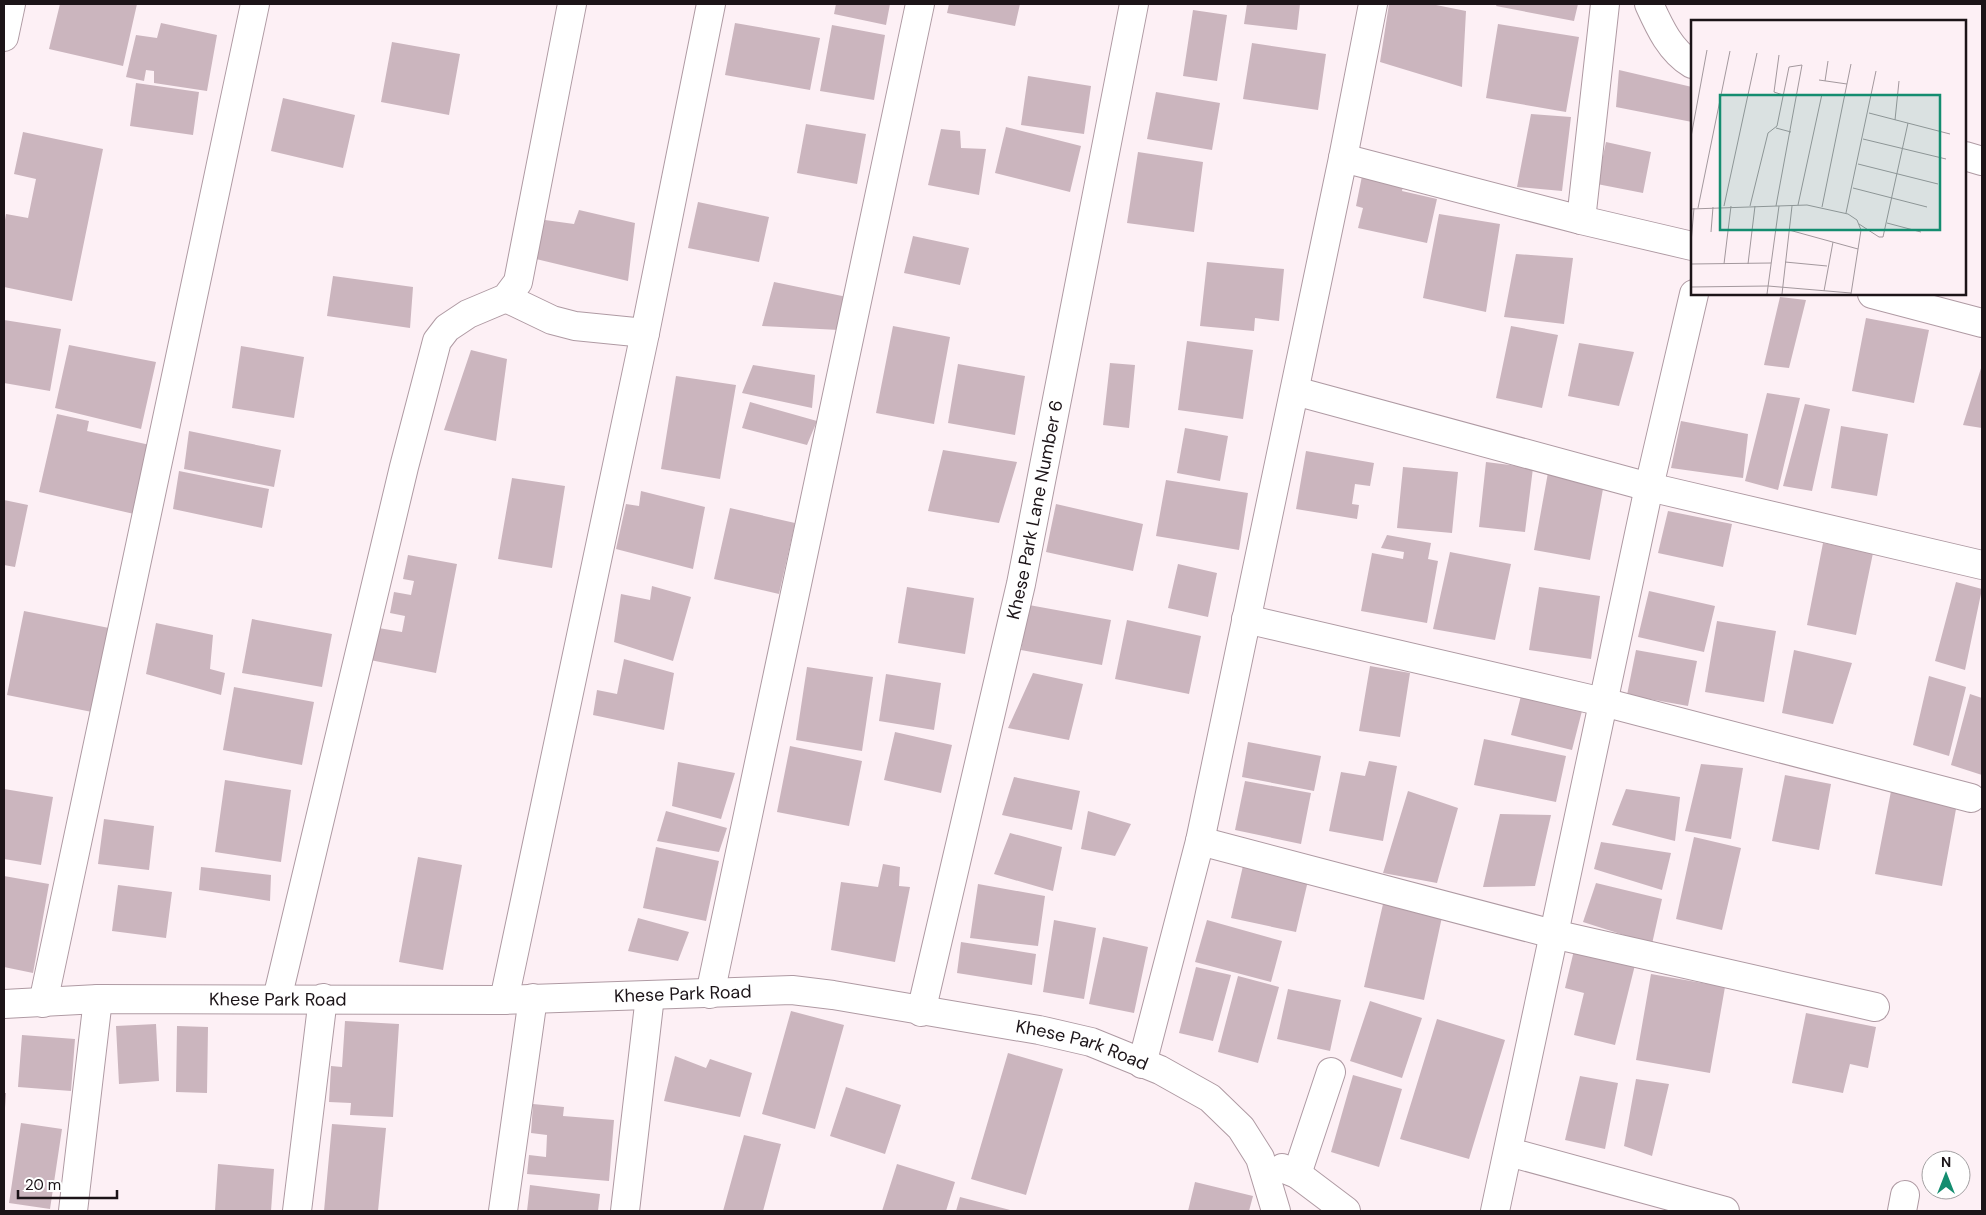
<svg xmlns="http://www.w3.org/2000/svg" width="1986" height="1215" font-family="'DM Sans',sans-serif">
  <style>
    .building { fill: #cbb5be }
    .lines { fill: none; stroke-linecap: round; stroke-linejoin: round }
    .minor-casing { stroke: #af9aa3; stroke-width: 30 }
    .minor { stroke: #fff; stroke-width: 28 }
    .labels { text-anchor: middle; stroke-width: 5; stroke-linejoin: round; paint-order: stroke }
    .street-label { font-size: 18px; fill: #1c1418; stroke: #fff }
    .inset-road { fill: none; stroke: #a3989d; stroke-width: 1 }
    .view { fill: #148d70; fill-opacity: 0.15; stroke: #148d70; stroke-width: 2.5 }
    .inset-edge { fill: none; stroke: #1c1418; stroke-width: 2.5 }
  </style>
  <rect width="100%" height="100%" fill="#fdf0f5"/>
  <path class="building" d="M60,4H137L123,66L49,49Z
    M836,4H890L886,25L834,14Z
    M949,4H1020L1015,26L947,13Z
    M1247,4H1300L1297,30L1244,24Z
    M1389,4H1431L1466,11L1462,87L1380,62Z
    M1497,4H1578L1574,21L1496,6Z
    M1193,10L1227,15L1217,81L1183,76Z
    M161,23L217,35L207,91L154,83V71L146,70L144,81L126,77L136,35L157,38Z
    M735,23L820,38L810,90L725,75Z
    M1498,24L1579,37L1566,112L1486,98Z
    M832,25L885,35L874,100L820,91Z
    M392,42L460,54L449,115L381,102Z
    M1252,43L1326,54L1318,110L1243,99Z
    M1619,70L1692,87V122L1616,107Z
    M1028,76L1091,86L1084,134L1021,125Z
    M136,83L199,92L193,135L130,126Z
    M1156,92L1220,103L1212,150L1147,139Z
    M283,98L355,115L343,168L271,151Z
    M1531,114L1571,117L1562,191L1517,187Z
    M806,124L866,134L857,184L797,173Z
    M1006,127L1081,146L1070,192L995,173Z
    M941,129L960,131L961,148L986,149L979,195L928,185Z
    M23,132L103,149L72,301L4,287V226L6,214L28,218L36,179L14,174Z
    M1606,142L1651,152L1643,193L1597,184Z
    M1138,152L1203,162L1194,232L1127,223Z
    M1362,176L1403,186L1402,191L1437,199L1427,243L1358,228L1363,208L1356,206Z
    M698,202L769,217L759,262L688,248Z
    M579,210L635,223L628,281L536,259L545,220L574,224Z
    M1439,214L1500,224L1486,312L1423,298Z
    M913,236L969,248L960,285L904,273Z
    M1516,254L1573,258L1564,324L1504,317Z
    M1207,262L1284,269L1279,321L1255,318L1254,331L1200,326Z
    M333,276L413,287L410,328L327,316Z
    M774,282L847,297L839,330L762,326Z
    M1780,297L1806,300L1789,368L1764,365Z
    M1866,318L1929,330L1914,403L1852,391Z
    M4,320L61,329L50,391L4,383Z
    M893,326L950,337L934,424L876,413Z
    M1511,326L1558,335L1542,408L1496,398Z
    M1187,341L1253,350L1243,419L1178,410Z
    M1579,343L1634,352L1619,406L1568,396Z
    M69,345L156,362L141,429L55,408Z
    M241,346L304,357L294,418L232,408Z
    M471,350L507,359L496,441L444,430Z
    M1110,363L1135,365L1129,428L1103,425Z
    M958,364L1025,376L1015,435L948,423Z
    M753,365L815,375L812,408L742,393Z
    M1982,365V428L1963,425Z
    M676,376L736,385L720,479L661,469Z
    M1767,393L1800,398L1778,490L1745,481Z
    M750,402L817,421L807,445L742,428Z
    M1805,404L1830,409L1812,491L1783,486Z
    M57,414L89,421L87,431L150,445L134,514L39,492Z
    M1681,421L1748,434L1743,478L1671,468Z
    M1841,426L1888,434L1877,496L1831,488Z
    M1185,428L1228,436L1220,481L1177,473Z
    M189,431L281,450L274,487L184,469Z
    M943,450L1017,462L999,523L928,511Z
    M1306,451L1374,463L1370,486L1355,484L1352,504L1359,505L1357,519L1296,509Z
    M1486,462L1533,468L1525,532L1479,527Z
    M1403,467L1458,472L1452,533L1397,528Z
    M1549,467L1605,478L1590,560L1534,550Z
    M179,471L269,489L262,528L173,509Z
    M512,478L565,486L552,568L498,559Z
    M1166,480L1248,493L1239,550L1156,536Z
    M641,491L705,507L693,569L616,549L626,504L639,506Z
    M4,500L28,505L15,567L4,565Z
    M1056,504L1143,524L1133,571L1046,552Z
    M730,508L795,523L779,594L714,579Z
    M1668,511L1732,524L1723,567L1658,553Z
    M1387,535L1431,543L1428,559L1438,561L1427,623L1361,611L1372,553L1403,559L1404,552L1381,548Z
    M1823,543L1873,553L1856,635L1807,625Z
    M1450,552L1511,564L1495,640L1433,629Z
    M408,555L457,564L436,673L360,658L367,626L402,632L405,616L390,613L394,592L411,595L414,581L403,579Z
    M1178,564L1217,573L1208,617L1168,608Z
    M1956,582L1982,589L1965,670L1935,661Z
    M652,586L691,597L673,661L614,642L621,594L650,600Z
    M907,587L974,598L965,654L898,643Z
    M1539,587L1600,596L1591,659L1529,650Z
    M1649,591L1715,606L1704,652L1638,637Z
    M1029,605L1111,620L1102,665L1021,650Z
    M24,611L109,628L92,712L7,695Z
    M252,619L332,634L322,687L242,673Z
    M1127,620L1201,636L1189,694L1115,679Z
    M1717,621L1776,631L1764,702L1705,692Z
    M156,623L213,635L210,669L225,673L221,695L146,674Z
    M1636,650L1697,661L1688,706L1627,695Z
    M1794,650L1852,663L1833,724L1782,713Z
    M624,659L674,673L664,730L593,715L597,690L617,694Z
    M1370,666L1410,673L1400,737L1359,731Z
    M807,667L873,677L862,751L796,740Z
    M1033,673L1083,684L1069,740L1008,728Z
    M886,674L941,683L934,730L879,721Z
    M1929,676L1966,687L1949,756L1913,745Z
    M234,687L314,702L302,765L223,750Z
    M1522,692L1583,707L1572,750L1511,735Z
    M1970,694L1982,698V775L1951,765Z
    M895,732L952,745L941,793L884,780Z
    M1484,739L1566,756L1556,802L1474,785Z
    M1248,742L1321,756L1314,791L1242,777Z
    M790,746L862,761L849,826L777,812Z
    M1369,761L1397,766L1383,841L1329,831L1341,772L1365,776Z
    M678,762L735,773L721,819L672,806Z
    M1701,764L1743,768L1731,839L1685,831Z
    M1785,775L1831,784L1819,850L1772,841Z
    M1014,777L1080,791L1072,830L1002,815Z
    M225,780L291,790L281,862L215,852Z
    M1245,781L1311,793L1301,844L1235,830Z
    M1892,786L1958,798L1942,886L1875,874Z
    M4,789L53,797L41,865L4,859Z
    M1626,789L1680,797L1675,841L1612,825Z
    M1408,791L1458,808L1437,883L1383,873Z
    M666,811L727,828L719,852L657,841Z
    M1088,811L1131,824L1115,856L1081,849Z
    M1500,814L1551,815L1535,886L1483,887Z
    M104,819L154,826L149,870L98,864Z
    M1010,833L1062,847L1053,891L994,874Z
    M1694,837L1741,848L1722,930L1676,919Z
    M1601,842L1671,853L1662,890L1594,869Z
    M656,847L719,861L706,921L643,908Z
    M418,857L462,865L443,970L399,962Z
    M1245,857L1310,872L1296,932L1231,918Z
    M883,864L900,867L899,886L910,887L895,962L831,950L841,882L878,887Z
    M201,867L271,875L270,901L199,890Z
    M4,876L49,884L33,973L4,967Z
    M1596,883L1662,899L1652,944L1583,922Z
    M978,884L1045,896L1038,946L970,938Z
    M118,885L172,892L166,938L112,931Z
    M1383,904L1442,917L1424,1000L1364,987Z
    M638,918L689,932L678,961L628,951Z
    M1054,920L1096,928L1084,999L1043,992Z
    M1207,920L1282,941L1271,982L1195,962Z
    M1103,937L1148,947L1134,1013L1089,1004Z
    M961,942L1036,954L1032,985L957,973Z
    M1575,946L1636,961L1615,1045L1574,1035L1584,993L1565,988Z
    M1196,967L1231,975L1213,1041L1179,1033Z
    M1651,974L1725,987L1710,1073L1636,1060Z
    M1238,976L1279,987L1258,1063L1218,1052Z
    M1288,989L1341,1000L1330,1051L1277,1039Z
    M1370,1001L1422,1018L1402,1078L1350,1061Z
    M791,1011L844,1025L815,1129L762,1114Z
    M1806,1013L1876,1027L1868,1068L1850,1064L1843,1093L1792,1083Z
    M1437,1019L1505,1040L1469,1159L1400,1139Z
    M345,1021L399,1024L393,1117L350,1115L351,1103L329,1102L331,1066L342,1067Z
    M156,1024L159,1081L119,1084L116,1026Z
    M177,1026L208,1027L207,1093L176,1092Z
    M22,1035L75,1039L71,1091L18,1087Z
    M1008,1053L1063,1069L1026,1195L971,1179Z
    M675,1056L706,1068L710,1059L752,1073L740,1117L664,1101Z
    M1353,1075L1402,1089L1379,1167L1331,1152Z
    M1580,1076L1618,1083L1605,1149L1565,1140Z
    M1636,1079L1669,1084L1652,1156L1624,1146Z
    M846,1087L901,1105L885,1154L830,1136Z
    M4,1093H6L5,1108H4Z
    M533,1104L564,1107L563,1116L614,1120L609,1181L527,1174L529,1155L546,1157L547,1135L531,1133Z
    M21,1123L62,1129L50,1209L9,1203Z
    M332,1124L386,1128L378,1211H324Z
    M744,1135L781,1144L763,1211H723Z
    M218,1164L274,1169L271,1211H215Z
    M897,1164L955,1182L946,1211H882Z
    M1195,1182L1253,1196L1249,1211H1188Z
    M530,1185L600,1194L598,1211H527Z
    M960,1197L1014,1211H956Z"/>
  <g class="lines">
    <g class="minor-casing">
      <g id="minor">
        <path d="M1649,4C1659,26 1670,51 1692,64"/>
        <path d="M4,37L11,4"/>
        <path d="M1965,156L1982,161"/>
        <path d="M1343,158L1581,220L1692,246"/>
        <path d="M1581,220L1605,4"/>
        <path d="M1872,294L1982,323"/>
        <path d="M506,298L552,320L575,326L645,333"/>
        <path d="M1295,391L1649,487L1982,565"/>
        <path d="M1246,619L1603,702L1971,798"/>
        <path d="M1200,841L1553,934L1875,1007"/>
        <path d="M710,994L920,4"/>
        <path d="M277,999L404,467L437,341L447,328L468,314L506,298L518,282L572,4"/>
        <path d="M504,1000L645,333L711,4"/>
        <path d="M43,1003L255,4"/>
        <path id="s1" d="M4,1004L98,999L504,1000L792,990L833,995L1039,1030L1091,1042L1160,1070L1210,1098L1241,1128L1260,1158L1276,1211"/>
        <path id="s2" d="M921,1012L1021,584L1134,4"/>
        <path d="M1142,1064L1200,841L1343,158L1373,4"/>
        <path d="M1509,1152L1725,1211"/>
        <path d="M1282,1168L1297,1174L1346,1211"/>
        <path d="M1297,1174L1331,1072"/>
        <path d="M73,1211L98,999"/>
        <path d="M297,1211L323,998"/>
        <path d="M503,1211L533,998"/>
        <path d="M625,1211L650,996"/>
        <path d="M1495,1211L1649,487L1694,294"/>
        <path d="M1902,1211L1905,1195"/>
      </g>
    </g>
    <use href="#minor" class="minor"/>
  </g>
  <g class="labels">
    <g class="street-label">
      <text dy="6" stroke="none"><textPath href="#s2" startOffset="515">Khese Park Lane Number 6</textPath></text>
      <text dy="6" stroke="none"><textPath href="#s1" startOffset="679">Khese Park Road</textPath></text>
      <text dy="6" stroke="none"><textPath href="#s1" startOffset="274">Khese Park Road</textPath></text>
      <text dy="6" stroke="none"><textPath href="#s1" startOffset="1084">Khese Park Road</textPath></text>
    </g>
  </g>
  <g transform="translate(1691 20)">
    <rect width="275" height="275" fill="#fdf0f5"/>
    <path class="inset-road" d="M88,35L83,72L92,75M128,60L156,64M134,61L137,41M178,93L259,114M204,100L208,61M85,108L100,112M0,117L16,30M172,119L255,139M167,144L247,164M162,168L236,187M107,185L131,74M33,186L66,33M59,186L77,113L86,106L98,47L111,45L85,186M131,187L160,44M7,188L39,31M0,189L116,185L157,194L166,200L170,210L160,274M155,193L185,51M196,203L230,212M168,204L188,217H192L217,103M98,210L167,229M20,212L22,187M0,223L3,188M94,242L136,246M0,244L80,243M33,244L40,186M57,244L64,186M0,267L77,266L160,273M133,271L142,222M76,274L88,186M91,274L101,186"/>
    <path class="view" d="M29,75H249V210H29Z"/>
    <rect width="275" height="275" class="inset-edge"/>
  </g>
  <rect width="1986" height="1215" fill="none" stroke="#1c1418" stroke-width="10"/>
  <g transform="translate(1946 1175)"><circle r="24" fill="#ffffff" stroke="#a4a1a3"/>
  <path d="M0-4L9 19L0 12L-9 19Z" fill="#148d70"/>
  <text y="-8" font-size="14" font-weight="bold" text-anchor="middle" fill="#1c1418">N</text>
  </g>
  <path d="M18 1190v8h99v-8" fill="none" stroke="#1c1418" stroke-width="2.5"/>
  <text x="25" y="1190" font-size="15" fill="#1c1418" stroke="#ffffff" stroke-width="4" paint-order="stroke">20 m</text>
</svg>
